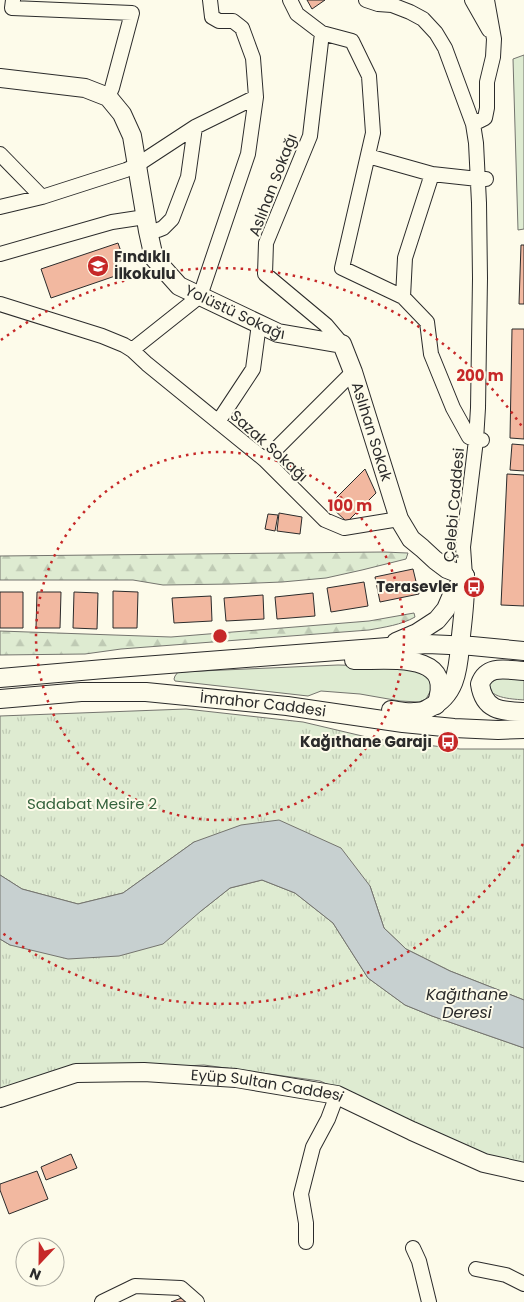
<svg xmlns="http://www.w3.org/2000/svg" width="524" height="1302" font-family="Poppins,sans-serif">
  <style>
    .green { fill: #deebd1; stroke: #74746e }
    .forest { fill: url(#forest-firs); stroke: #74746e }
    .park { fill: url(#park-tufts); stroke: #74746e }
    .water { fill: #c7d0d0; stroke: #74746e }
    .building { fill: #f2b8a0; stroke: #2b2b2b }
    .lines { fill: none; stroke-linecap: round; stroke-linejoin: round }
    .minor-casing { stroke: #2b2b2b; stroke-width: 16 }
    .major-casing { stroke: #2b2b2b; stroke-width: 20 }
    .minor { stroke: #fdfbea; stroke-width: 14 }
    .major { stroke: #fdfbea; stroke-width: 18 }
    .ring { fill: none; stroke: #c62828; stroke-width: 2.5; stroke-dasharray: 2.5 5 }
    .labels { text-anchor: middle; stroke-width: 4; stroke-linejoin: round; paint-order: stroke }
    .street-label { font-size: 15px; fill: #2b2b2b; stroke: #fdfbea }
    .poi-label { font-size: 15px; font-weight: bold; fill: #2b2b2b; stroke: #fdfbea; text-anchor: end }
    .park-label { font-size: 15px; fill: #34623c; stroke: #fdfbea }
    .water-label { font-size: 16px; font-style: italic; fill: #2b2b2b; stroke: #fdfbea }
    .centre { fill: #c62828; stroke: #fdfbea; stroke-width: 2.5 }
    .ring-label { font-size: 15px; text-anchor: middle; font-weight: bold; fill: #c62828; stroke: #fdfbea; stroke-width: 4; stroke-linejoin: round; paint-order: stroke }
  </style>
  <defs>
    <pattern id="forest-firs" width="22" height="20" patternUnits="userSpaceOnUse" patternTransform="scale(1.25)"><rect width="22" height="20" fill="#deebd1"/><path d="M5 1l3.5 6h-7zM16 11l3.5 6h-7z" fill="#bfcab4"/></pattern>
    <pattern id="park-tufts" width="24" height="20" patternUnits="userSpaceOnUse" patternTransform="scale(1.25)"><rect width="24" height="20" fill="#deebd1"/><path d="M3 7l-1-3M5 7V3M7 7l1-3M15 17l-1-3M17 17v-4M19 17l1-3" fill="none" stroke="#bfcab4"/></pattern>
  </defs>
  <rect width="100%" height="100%" fill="#fdfbea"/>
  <path class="green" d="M524,55V229L518,230L513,59Z
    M338,665L417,667L430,676L432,688L426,699L419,702L400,701L360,694L321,691L308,696L175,681L174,679L175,676L178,672Z
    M524,674V700C515,699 490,699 489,686C489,685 491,678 491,678Z"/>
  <path class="forest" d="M383,552L408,553L406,559L362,570L326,578L282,582L232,584L163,585L133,580H0V556Z
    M414,613L415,617C401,625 385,627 369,630L121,649L85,654L0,655V631L171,637L369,621Z"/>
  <path class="park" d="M186,709L303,722L375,739L460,749H524V1000L450,971L406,949L384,928L370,886L194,842L123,893L78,904L22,889L0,875V716Z
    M262,880L295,893L333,923L368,978L405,1005L432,1016L524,1048V1168L497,1159L320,1081L204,1065L71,1072L0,1095V939L10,945L201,911L230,888Z"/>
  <path class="water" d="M279,820L341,848L370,886L384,928L406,949L450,971L524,1000V1048L432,1016L405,1005L368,978L333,923L295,893L262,880L230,888L201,911L163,944L119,956L68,959L10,945L0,939V875L22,889L78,904L123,893L194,842L241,825Z"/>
  <path class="building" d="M307,0H325L312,9Z
    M118,243L124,260L117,262L121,274L51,298L41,269Z
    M521,245H524V304H519Z
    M512,329H524V439L510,438Z
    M512,444L524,445V471L510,470Z
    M365,469L376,493L347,522L329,505Z
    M507,474L524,475V606L501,605Z
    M279,513L302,517L300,534L277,531Z
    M268,514L278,515L275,531L265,529Z
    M413,569L419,594L380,602L375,577Z
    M364,582L368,606L331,612L327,588Z
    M113,591L138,592L137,628H113Z
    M0,592H23V628H0Z
    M37,592H61L60,628H36Z
    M74,592L98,593L97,629L73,628Z
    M313,593L315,616L277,619L275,597Z
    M263,595L264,619L226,621L224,598Z
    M211,596L212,621L174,623L172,598Z
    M71,1154L77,1168L46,1180L41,1167Z
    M37,1171L48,1199L9,1214L0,1190V1184Z
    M184,1297L186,1302H171Z"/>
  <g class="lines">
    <g class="minor-casing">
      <path id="minor" d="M13,0L12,8L132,13L112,88L108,97
        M290,0L297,14L322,33L352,41L369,76L373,133L342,268L403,297L405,258L432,174
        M366,0L378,4L392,5L410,12L423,19L436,33L445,48L473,124L476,143L479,203L480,278L478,408L476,440L463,547L465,576
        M472,0L489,30
        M322,33L310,136L266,243L265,274L326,325L342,344
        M473,124L485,118L487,108V82L493,57L494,39L487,0
        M0,154L42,197
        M368,156L432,174L478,179H486
        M0,207L42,197L126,170L137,165L195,127L256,97
        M148,231L158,230L163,228L172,219L188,177L195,127
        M0,254L112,222L145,217
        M403,297L427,322L431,354L453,408L469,437L476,440H482
        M0,304L102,336L124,345L132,350L147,364L265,460L325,520L344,528L399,519
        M132,350L200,296L248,154L256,97L253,58L242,28L233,21H219L212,17L210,0
        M218,422L253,369L259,324
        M265,460L353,372
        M306,1242V1223L301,1194L313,1147L328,1119L337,1095
        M413,1248L419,1261L429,1302
        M476,1269L506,1275L524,1284
        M102,1302L135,1286L181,1288L197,1302"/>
    </g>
    <g class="major-casing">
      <g id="major">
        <path id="s1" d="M0,78L85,88L108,97L122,114L132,136L148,231L154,258L179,286L278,333L342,344L353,372L399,519L411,539L422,548L435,560L447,569L465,576"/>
        <path d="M396,642L417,633L437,620L446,609L452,595L465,576"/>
        <path d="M354,660C386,661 457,650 436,705"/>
        <path d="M524,671C507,670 487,664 480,684C484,711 501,711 524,712"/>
        <path d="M0,678L104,669L427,644L472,646L524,651"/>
        <path id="s2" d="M0,699L81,692H146L287,706L403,723L454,728L498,730L524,729"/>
        <path d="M391,710C399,711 407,713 415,712C420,712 425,711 429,708C455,696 458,671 460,646C462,622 466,600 465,576"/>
        <path id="s3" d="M0,1098L76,1073L144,1072L236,1078L337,1095L412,1131L484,1163L524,1172"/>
      </g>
    </g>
    <use href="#minor" class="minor"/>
    <use href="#major" class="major"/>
  </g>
  <g class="ring">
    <circle cx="220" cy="636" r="184"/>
    <path d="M523 844A368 368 0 0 1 1 932M1 340A368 368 0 0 1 523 428"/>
  </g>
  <defs>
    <g id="school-disc" transform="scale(1.125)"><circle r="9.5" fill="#c62828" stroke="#fdfbea"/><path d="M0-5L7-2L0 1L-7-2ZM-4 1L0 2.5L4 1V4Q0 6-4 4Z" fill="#fff"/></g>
    <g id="bus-disc" transform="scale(1.125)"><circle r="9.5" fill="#c62828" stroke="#fdfbea"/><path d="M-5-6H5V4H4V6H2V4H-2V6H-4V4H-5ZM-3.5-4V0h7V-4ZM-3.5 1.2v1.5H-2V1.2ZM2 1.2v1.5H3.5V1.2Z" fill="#fff"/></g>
  </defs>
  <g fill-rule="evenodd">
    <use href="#school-disc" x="98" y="266"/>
    <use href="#bus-disc" x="474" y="587"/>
    <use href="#bus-disc" x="448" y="742"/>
  </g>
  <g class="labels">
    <g class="street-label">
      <text transform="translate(273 185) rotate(-69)" y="5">Aslıhan Sokağı</text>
      <text dy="5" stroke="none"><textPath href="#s1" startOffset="380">Yolüstü Sokağı</textPath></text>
      <text dy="5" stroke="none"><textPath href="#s1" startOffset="585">Aslıhan Sokak</textPath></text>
      <text transform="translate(269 446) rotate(42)" y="5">Sazak Sokağı</text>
      <text transform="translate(454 505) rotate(-85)" y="5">Çelebi Caddesi</text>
      <text dy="5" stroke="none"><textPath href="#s2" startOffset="264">İmrahor Caddesi</textPath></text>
      <text dy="5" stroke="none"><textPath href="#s3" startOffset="272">Eyüp Sultan Caddesi</textPath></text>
    </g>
    <g class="poi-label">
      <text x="114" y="262" text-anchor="start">Fındıklı<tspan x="114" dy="17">İlkokulu</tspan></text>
      <text x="458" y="592">Terasevler</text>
      <text x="432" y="747">Kağıthane Garajı</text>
    </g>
    <g class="park-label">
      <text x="92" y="809">Sadabat Mesire 2</text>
    </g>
    <g class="water-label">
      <text x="467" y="1000">Kağıthane<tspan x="467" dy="18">Deresi</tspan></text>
    </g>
  </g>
  <circle cx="220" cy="636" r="8" class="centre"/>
  <g class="ring-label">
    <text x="480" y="381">200 m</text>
    <text x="350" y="511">100 m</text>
  </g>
  <g transform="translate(40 1262) rotate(202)"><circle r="24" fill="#fdfbea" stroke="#a9a89e"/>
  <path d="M0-4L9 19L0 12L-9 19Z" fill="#c62828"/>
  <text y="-8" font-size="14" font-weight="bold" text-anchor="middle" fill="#2b2b2b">N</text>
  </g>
</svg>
